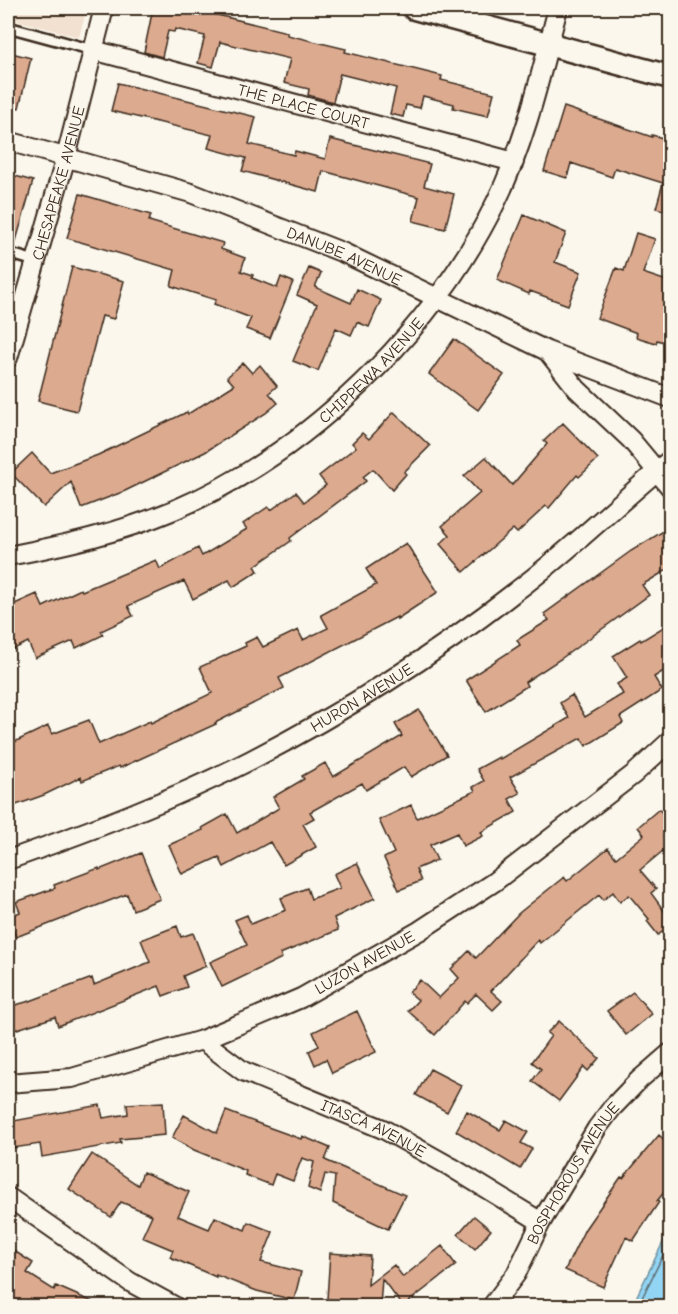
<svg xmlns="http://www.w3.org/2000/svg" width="678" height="1314" font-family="'Comic Neue',sans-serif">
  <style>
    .built { fill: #f2e0d0 }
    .water { fill: #91d4f3; stroke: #6f909e; stroke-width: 1.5 }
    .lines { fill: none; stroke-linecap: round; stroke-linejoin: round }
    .shore { stroke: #5d6e73; stroke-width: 1.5 }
    .building { fill: #dcaa8f; stroke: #3b2a1e; stroke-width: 1.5 }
    .service-casing { stroke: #3b2a1e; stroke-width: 14 }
    .minor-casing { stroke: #3b2a1e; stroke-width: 22 }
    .tertiary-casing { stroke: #3b2a1e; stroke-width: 27 }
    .service { stroke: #fbf7ec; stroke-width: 9 }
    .minor { stroke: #fbf7ec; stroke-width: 18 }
    .tertiary { stroke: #fbf7ec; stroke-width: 22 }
    .labels { text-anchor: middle; stroke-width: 5; stroke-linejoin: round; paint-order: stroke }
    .street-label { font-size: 16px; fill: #3b2a1e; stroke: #fbf7ec }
  </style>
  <rect width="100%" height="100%" fill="#fbf7ec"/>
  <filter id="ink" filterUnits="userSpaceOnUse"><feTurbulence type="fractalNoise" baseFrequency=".0167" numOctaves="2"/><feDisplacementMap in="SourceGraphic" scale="12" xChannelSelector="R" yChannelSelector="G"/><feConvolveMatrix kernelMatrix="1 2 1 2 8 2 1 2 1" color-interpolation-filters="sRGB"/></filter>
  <g filter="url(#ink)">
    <path class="built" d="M8,8H87L79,37L8,18Z"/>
    <path class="water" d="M670,1228V1306H632Z"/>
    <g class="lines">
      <path class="shore" d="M638,1306L670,1241"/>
    </g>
    <path class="building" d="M153,8H189L287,32V35L346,49L345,52L442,76L441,80L494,93L488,116L453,108L454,104L423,96L420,108L406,105L403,117L390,114L396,88L340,74L333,102L308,95L309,89L284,83L290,59L220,42L213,67L198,63L205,36L175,29L174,32L168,31L162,57L144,52Z
      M8,52L31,58L19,108L8,106Z
      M118,83L256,117L249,144L294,155L295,151L325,159L330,139L430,164L424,186L454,194L445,229L413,221L419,197L323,171L318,192L242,171L246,158L208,148L212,135L111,111Z
      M564,107L652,137V135L670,140V212L656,208L663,183L615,168L612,177L571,163L567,178L544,171Z
      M8,174L33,181L14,248L8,246Z
      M80,194L151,215L149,221L223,243L221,249L245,258L241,271L253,275L252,278L277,288L281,277L293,282L270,338L246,329L251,318L214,304L216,300L171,286L175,270L67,238Z
      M524,215L566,233L555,262L581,272L568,305L530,291L529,294L497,280Z
      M636,233L655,239L643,273L670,282V344L657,340L656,343L636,337L637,333L597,318L616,268L624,271Z
      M72,267L124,281L114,319L102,316L77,411L38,401Z
      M309,268L321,273L315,287L351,303L357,289L381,300L369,327L357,322L351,335L336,328L318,371L293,361L317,304L297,295Z
      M454,339L504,375L478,410L429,374Z
      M243,363L252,373L260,365L277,386L269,393L278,403L266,413L205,452L125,491L81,508L71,482L44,507L11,473L32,453L50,473L98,455L187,412L188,414L234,385L227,377Z
      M394,412L430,446L404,472L406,474L392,490L373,469L363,477L366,481L290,538L291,541L255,566L258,571L233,587L229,580L193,599L184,581L128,606L133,616L101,631L103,635L76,648L73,641L35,658L28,642L8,652V607L37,594L43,607L81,589L82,591L156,560L160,569L198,548L202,556L247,529L243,524L256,515L268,507L271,510L296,492L304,502L326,485L319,476L356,447L352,443L362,433L369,439Z
      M563,423L598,459L579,477L577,475L549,508L546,506L517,533L513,529L464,572L440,544L450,535L442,526L480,493L464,476L486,457L512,485L547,444L544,441Z
      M665,530L670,539V568L642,585L649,595L562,658L525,682L527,686L486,712L466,680L520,645L517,640L549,620L544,614L631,551Z
      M406,543L438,592L397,619V617L279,678L284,688L215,723L216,724L120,768L119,766L82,781L81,777L44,795L8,808V745L48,726L52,734L89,720L99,744L150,721L151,723L212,693L200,667L246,646L245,643L257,637L263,647L298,630L303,640L328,628L321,615L376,585L366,569Z
      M670,623V667L654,677L662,690L620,717L623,723L586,746L581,738L510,777L520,793L509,799L516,812L481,832L483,836L463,846L457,833L430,845L437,860L416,869L421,881L399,890L384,858L394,853L379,820L411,805L417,818L475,791L473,787L484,781L477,769L499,757L500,759L569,718L560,703L572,695L585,717L623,694L617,684L627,678L613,656L640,639L641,641Z
      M419,710L447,755L411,777L404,767L366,790L362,783L310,812L314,818L303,824L316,847L284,865L270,842L224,867L219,857L182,874L169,845L203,830L202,828L227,814L237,833L279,808L273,797L304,779L302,776L325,763L333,777L402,736L395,724Z
      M659,809L670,822V830L663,836L670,845L640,870L656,889L651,893L670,919V926L658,935L647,921L649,919L629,895L620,902L613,892L603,900L599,895L540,943L538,940L491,991L502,1001L493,1010L476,994L467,1003L465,1001L435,1035L408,1011L418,1000L409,992L420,980L439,998L459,978L451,969L469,951L476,958L519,913L564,877L567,881L608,848L616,858L644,835L638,827Z
      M141,853L160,899L133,910L127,894L16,937L8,917L20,912L16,902L55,888L54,885L99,868V870Z
      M357,863L375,898L334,918L338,930L280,954L282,958L222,987L210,962L247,945L235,920L247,915L251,924L286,910L281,898L307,888L311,899L340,888L334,874Z
      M177,926L181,937L193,933L206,966L183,976L187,987L163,996L159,986L58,1026L55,1017L14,1030L8,1007L30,1001L92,978L94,985L150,962L141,940Z
      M633,992L652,1014L626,1035L607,1011Z
      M357,1011L376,1052L332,1073L326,1059L315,1065L309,1051L319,1046L313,1032Z
      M559,1021L599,1058L588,1071L584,1067L559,1101L532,1081L541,1069L532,1062L551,1036L547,1033Z
      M430,1069L461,1085L447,1112L416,1095Z
      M163,1102L165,1135L120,1139L121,1143L42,1157L40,1144L13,1148L8,1122L100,1105L103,1118L128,1114L127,1104Z
      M226,1111L265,1126L301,1139L302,1136L330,1148L325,1160L405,1195L388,1229L333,1203L335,1176L325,1174L320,1193L308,1188L314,1162L302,1158L293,1181L275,1174L271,1185L245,1175L246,1171L194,1150L172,1138L184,1115L217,1133Z
      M467,1111L500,1130L506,1120L528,1132L521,1143L532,1149L520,1169L456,1131Z
      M659,1135L670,1145V1185L657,1201L659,1202L633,1241L626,1237L603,1287L565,1270L585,1229L621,1177L623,1178Z
      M92,1154L138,1185L143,1172L189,1192L178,1216L209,1229L215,1217L245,1230L248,1222L273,1232L261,1262L301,1272L294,1300L257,1291L216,1275V1277L170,1257L173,1250L142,1237L152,1215L121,1202L111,1217L69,1189Z
      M474,1216L491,1230L475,1249L458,1234Z
      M442,1246L456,1265L403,1306L382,1279L380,1306H340V1300L327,1299L330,1253L370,1256L368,1285L394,1265L403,1277Z
      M8,1247L33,1263L27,1273L54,1290L56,1286L102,1306H8Z"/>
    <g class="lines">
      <g class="service-casing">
        <path id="service" d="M8,27L93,50
          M8,253L35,261"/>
      </g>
      <g class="minor-casing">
        <g id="minor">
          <path id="s1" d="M93,50L514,162"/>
          <path id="s2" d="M8,141L191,193L344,253L547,351L670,398"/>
          <path d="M548,352L577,389L631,440L670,487"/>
          <path id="s3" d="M8,358L66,157L104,8"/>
          <path id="s4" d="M8,556C65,545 119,533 174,510C307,454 432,332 496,202C526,141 541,73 558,8"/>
          <path id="s5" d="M8,860C90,831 173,800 251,760C344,712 433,656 515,592C570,551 618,503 670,460"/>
          <path id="s6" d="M202,1040L243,1071L383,1129L451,1167L541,1222"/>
          <path id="s7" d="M8,1083L72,1078L202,1040L301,998L419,931L494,882L634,774L670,741"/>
          <path d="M8,1197L130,1282L174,1306"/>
          <path id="s8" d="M492,1306L516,1274L541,1222L597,1128L612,1108L639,1080L670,1053"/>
        </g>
      </g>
      <g class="tertiary-casing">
        <path id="tertiary" d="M414,8L670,77"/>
      </g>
      <use href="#service" class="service"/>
      <use href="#minor" class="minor"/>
      <use href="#tertiary" class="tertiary"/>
    </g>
  </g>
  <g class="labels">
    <g class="street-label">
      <text dy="6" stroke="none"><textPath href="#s1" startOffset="218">THE PLACE COURT</textPath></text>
      <text dy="6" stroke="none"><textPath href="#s3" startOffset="182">CHESAPEAKE AVENUE</textPath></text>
      <text dy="6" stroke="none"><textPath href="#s2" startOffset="356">DANUBE AVENUE</textPath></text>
      <text dy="6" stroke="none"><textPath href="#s4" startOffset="416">CHIPPEWA AVENUE</textPath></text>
      <text dy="6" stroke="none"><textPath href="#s5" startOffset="390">HURON AVENUE</textPath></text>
      <text dy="6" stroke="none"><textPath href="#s7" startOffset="380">LUZON AVENUE</textPath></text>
      <text dy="6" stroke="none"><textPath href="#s6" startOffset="194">ITASCA AVENUE</textPath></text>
      <text dy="6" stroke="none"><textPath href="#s8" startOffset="156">BOSPHOROUS AVENUE</textPath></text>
    </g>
  </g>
  <rect width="678" height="1314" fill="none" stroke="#fbf7ec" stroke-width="30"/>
  <rect x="15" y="15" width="648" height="1284" fill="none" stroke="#3b2a1e" stroke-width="2" filter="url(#ink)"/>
</svg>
